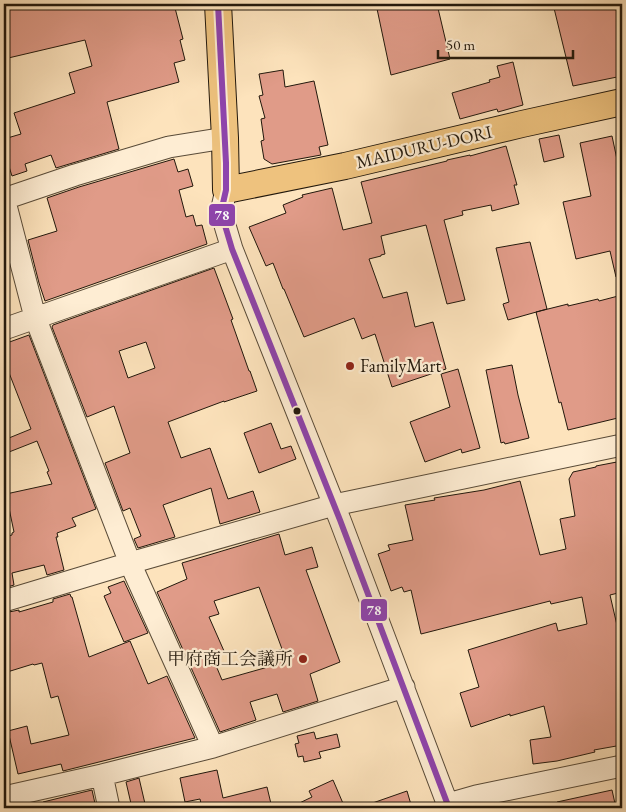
<svg xmlns="http://www.w3.org/2000/svg" width="626" height="812" font-family="'EB Garamond','Noto Serif JP',serif">
  <style>
    .building { fill: #e09b88; stroke: #22180c; fill-rule: evenodd }
    .lines { fill: none; stroke-linecap: round; stroke-linejoin: round }
    .minor-casing { stroke: #594b38; stroke-width: 23 }
    .major-casing { stroke: #22180c; stroke-width: 28 }
    .minor { stroke: #feedd3; stroke-width: 21 }
    .major { stroke: #eec27e; stroke-width: 26 }
    .bus-1-casing { stroke: #feedd3; stroke-width: 10 }
    .bus-1 { stroke: #8e44ad; stroke-width: 6 }
    .poi-dot { fill: #8f2418; stroke: #feedd3; stroke-width: 2 }
    .bus-dot { fill: #22180c; stroke: #feedd3; stroke-width: 2 }
    .labels { text-anchor: middle; stroke-width: 4.5; stroke-linejoin: round; paint-order: stroke }
    .street-label { font-size: 18px; fill: #22180c; stroke: #feedd3 }
    .poi-label { font-size: 18px; fill: #22180c; stroke: #feedd3; text-anchor: start }
    .line-badge { stroke: #feedd3; stroke-width: 2 }
    .badge-label { font-size: 14px; text-anchor: middle; font-weight: bold; fill: #fff }
  </style>
  <rect width="100%" height="100%" fill="#fde3bc"/>
  <filter id="stains"><feTurbulence type="fractalNoise" baseFrequency=".004" numOctaves="4"/><feColorMatrix values="0 0 0 0 .2 0 0 0 0 .09 0 0 0 0 .02 0 0 0 .5 -.17"/></filter>
  <radialGradient id="worn" r=".72"><stop offset=".6" stop-color="#630" stop-opacity="0"/><stop offset="1" stop-color="#630" stop-opacity=".3"/></radialGradient>
  <path class="building" d="M4,4H174L183,39L180,40L185,60L174,63L179,82L107,102L119,149L56,168L51,155L25,164L27,171L12,176L4,151V139L21,134L14,113L75,93L69,73L92,66L85,40L4,59Z
    M376,4H437L450,59L391,75Z
    M553,4H615L622,38V76L573,86Z
    M513,62L523,105L498,112L497,109L460,119L452,93L490,82L489,80L500,77L497,66Z
    M283,70L285,87L314,81L328,145L319,147L321,155L272,164L264,159L261,141L264,140L261,119L265,118L259,96L263,95L259,74Z
    M559,135L564,157L544,162L539,139Z
    M612,136L622,183V277H616L610,251L576,259L563,202L591,196L580,143Z
    M506,146L517,185H514L519,204L492,211L491,205L462,211L463,215L444,220L465,300L447,304L426,225L381,236L385,254L381,255V256L369,259L383,298L407,292L415,327L433,322L446,369L392,387L375,334L362,339L354,318L304,337L284,289H283L273,263L266,266L249,227L286,213L283,205L303,197L302,195L332,188L343,230L372,223L361,182L447,161V160L470,155V156Z
    M174,159L178,172L188,169L193,186L179,190L186,217L193,215L196,226L202,225L207,244L45,301L39,283L28,240L57,231L47,198L79,187Z
    M530,242L547,309L508,320L503,304L509,302L496,248Z
    M214,268L233,319L231,320L249,371H250L257,391L224,402V401L168,422L181,458L210,448L228,499L253,491L260,512L220,524L211,488L163,505L175,537L138,548L134,539L141,536L130,508L123,511L105,463L130,453L114,406L87,417L52,327L53,325ZM146,342L155,368L128,378L119,351Z
    M622,295V417L568,430L561,402L559,403L536,312L568,304V306L598,299L599,301Z
    M29,335L96,509L72,518L76,526L57,533L58,537H56L64,570L47,575L44,565L12,573L14,585L4,588V537L12,535V533L14,532L6,494L52,484L47,472L49,471L37,441L9,452L4,440L31,429L4,360V344Z
    M512,365L518,395L529,438L505,444L504,442L501,443L486,370Z
    M458,369L480,448L462,453L461,449L425,462L410,422L450,407L441,374Z
    M271,423L281,449L291,446L296,459L259,473L244,433Z
    M622,461V592L610,595L619,634L617,635L622,661V745L594,750L595,752L557,761L533,764L530,740L551,737L544,706L510,716V714L471,727L460,693L479,687L468,650L556,623L558,631L587,624L582,597L551,604L550,601L421,634L411,590L404,592L402,587L391,591L378,554L390,550L388,545L413,540L405,505L435,500L434,498L484,490L520,481L540,555L566,549L560,519L575,516L569,479L573,472L596,467V466Z
    M279,534L285,555L312,547L318,567L306,570L340,662L310,674L318,701L283,712L277,694L250,702L256,720L220,732L157,592L187,579L182,563ZM259,587L282,649L264,656L268,667L222,680L212,656L224,651L209,617L219,614L214,601Z
    M124,581L148,633L124,642L104,596L111,593L108,587Z
    M70,594L71,597H72L89,657L130,641L148,684L167,676L195,738L63,771L61,764L18,774L8,731L27,726L31,744L69,735L58,696L51,698L42,663L34,665L33,664L4,673V613L19,610V612L53,602V599Z
    M314,732L316,739L337,734L340,747L319,752L321,758L304,762L303,756L298,757L295,744L299,743L297,736Z
    M217,770L223,798L267,787L272,808H202L200,799L185,802L180,778Z
    M139,778L146,808H132L126,782Z
    M333,780L345,808H289L312,797L309,791Z
    M92,790L96,808H43V802Z
    M612,790L616,808H557V802Z
    M407,791L412,808H365L364,806Z"/>
  <g class="lines">
    <g class="minor-casing">
      <path id="minor" d="M226,190L221,212L232,249L340,520L449,808
        M4,198L35,317L130,563L213,747
        M4,199L75,175L169,147L225,138
        M4,329L232,249
        M4,601L130,563L334,505L622,445
        M102,775L109,808
        M4,797L102,775L213,747L404,687
        M448,804L476,796L622,766"/>
    </g>
    <g class="major-casing">
      <path id="major" d="M218,4L225,138L226,190L345,166L522,124L622,102"/>
    </g>
    <use href="#minor" class="minor"/>
    <use href="#major" class="major"/>
    <g class="bus-1-casing">
      <path id="bus-1" d="M218,4L226,163V190L221,212L232,249L340,520L449,808"/>
    </g>
    <use href="#bus-1" class="bus-1"/>
  </g>
  <g class="poi-dot">
    <circle cx="350" cy="366" r="5"/>
    <circle cx="303" cy="659" r="5"/>
  </g>
  <circle class="bus-dot" cx="297" cy="411" r="4.5"/>
  <g class="labels">
    <g class="street-label">
      <text transform="translate(424 147) rotate(-13)" y="6">MAIDURU-DORI</text>
    </g>
    <g class="poi-label">
      <text x="360" y="372">FamilyMart</text>
      <text x="293" y="665" text-anchor="end">甲府商工会議所</text>
    </g>
  </g>
  <g class="line-badge">
    <rect x="208" y="203" width="28" height="24" rx="5" fill="#8e44ad"/>
    <rect x="360" y="598" width="28" height="24" rx="5" fill="#8e44ad"/>
  </g>
  <g class="badge-label">
    <text x="222" y="220">78</text>
    <text x="374" y="615">78</text>
  </g>
  <rect width="626" height="812" fill="none" stroke="#fde3bc" stroke-width="20"/>
  <rect x="5" y="5" width="616" height="802" fill="none" stroke="#22180c" stroke-width="2.5"/>
  <rect x="10" y="10" width="606" height="792" fill="none" stroke="#22180c"/>
  <path d="M438 50v8h135v-8" fill="none" stroke="#22180c" stroke-width="2.5"/>
  <text x="446" y="50" font-size="15" fill="#22180c" stroke="#feedd3" stroke-width="4" paint-order="stroke">50 m</text>
  <rect width="100%" height="100%" filter="url(#stains)"/>
  <rect width="100%" height="100%" fill="url(#worn)"/>
</svg>
